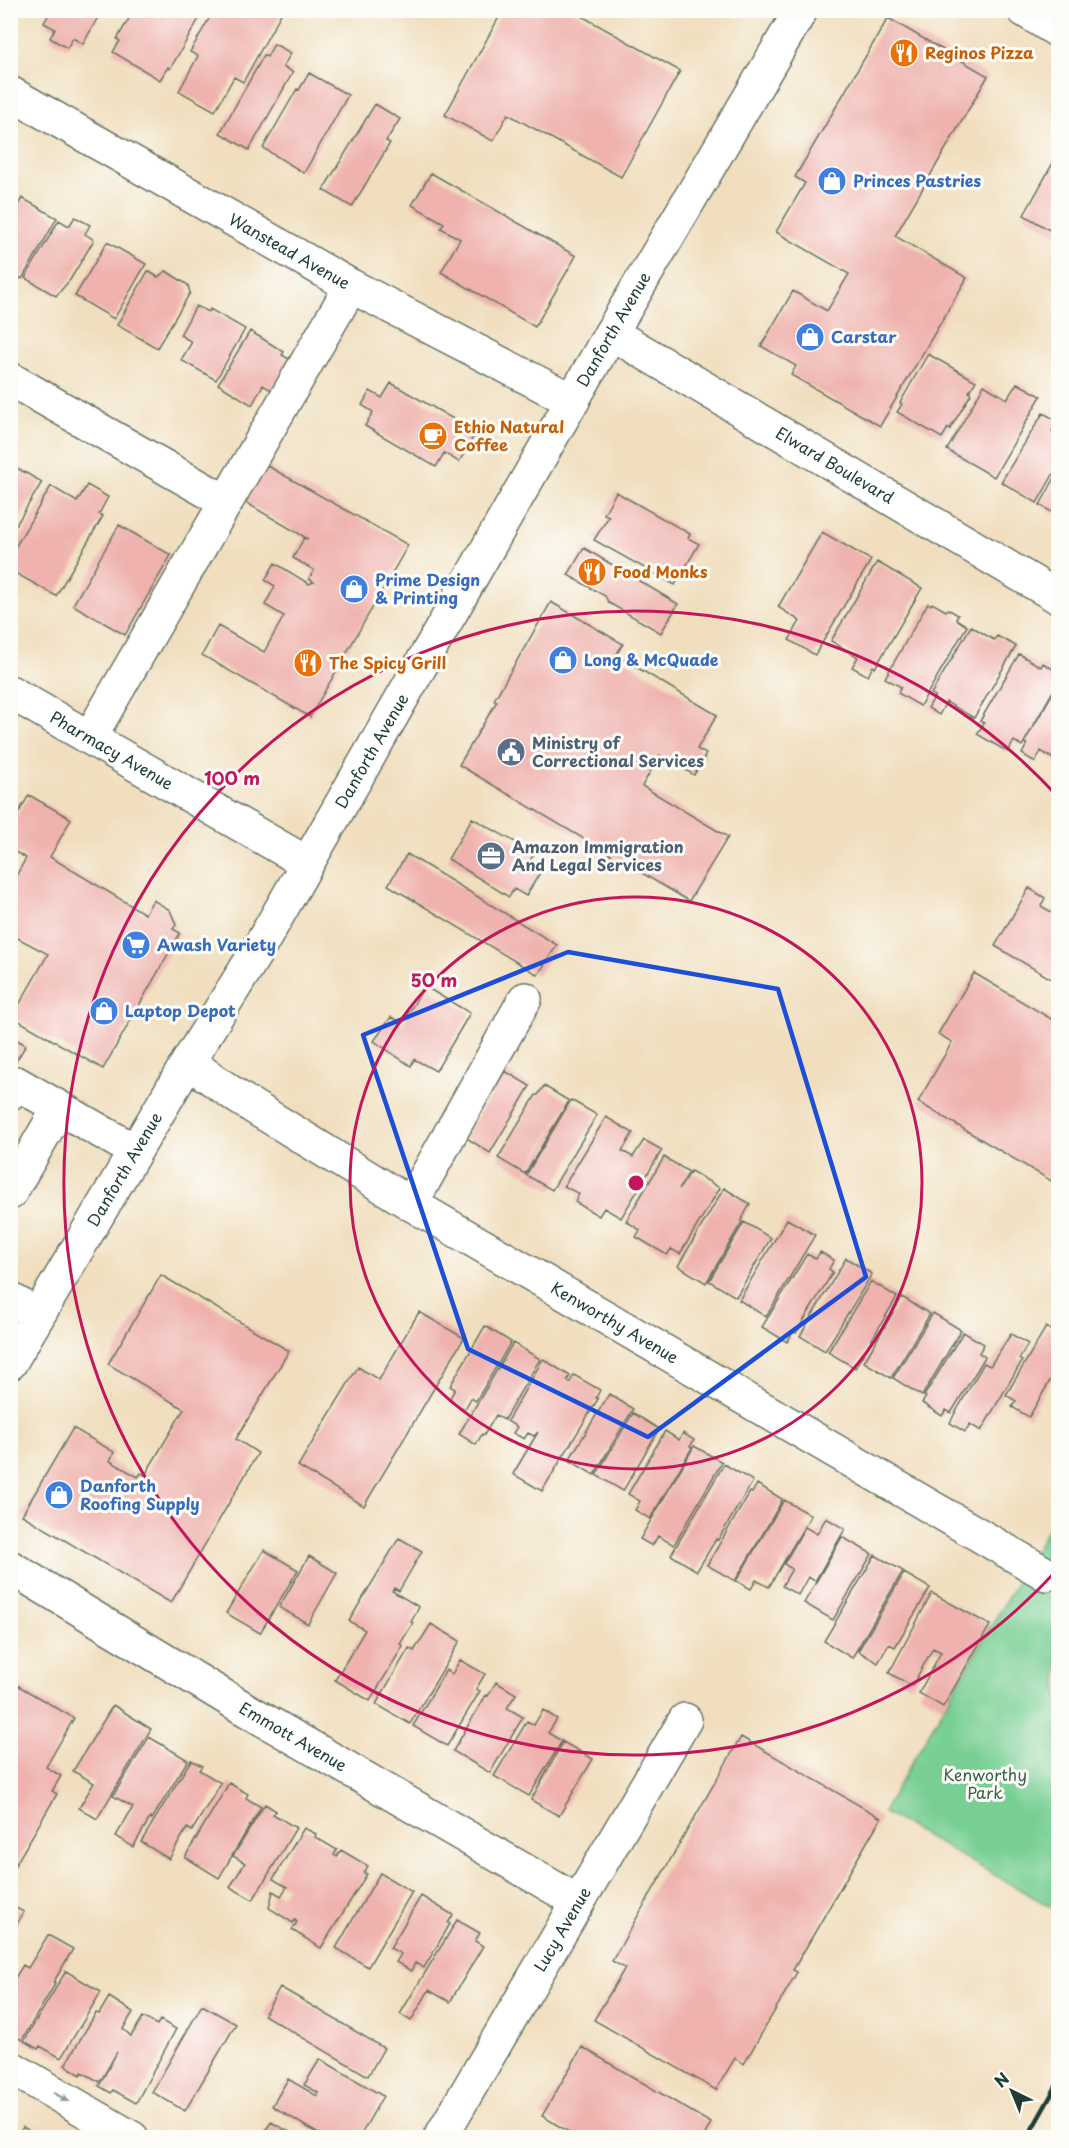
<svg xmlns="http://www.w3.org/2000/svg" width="1069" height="2148" font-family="'Playpen Sans',sans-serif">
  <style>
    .green { fill: #78cf94; stroke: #4c8664; stroke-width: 1.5 }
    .building { fill: #efb2ae }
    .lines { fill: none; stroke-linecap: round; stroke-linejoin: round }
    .minor-casing { stroke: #687564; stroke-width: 36 }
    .major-casing { stroke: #687564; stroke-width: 36 }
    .minor { stroke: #fff; stroke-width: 33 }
    .major { stroke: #fff; stroke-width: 33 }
    .rail { stroke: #1f3d34; stroke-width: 4.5 }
    .oneway { fill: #8f9e9a }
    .marked { fill: none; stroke: #1d4ed8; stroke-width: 4.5; stroke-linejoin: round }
    .ring { fill: none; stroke: #c2185b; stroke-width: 3 }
    .labels { text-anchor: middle; stroke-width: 6; stroke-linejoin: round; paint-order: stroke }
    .food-label { font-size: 16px; font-weight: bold; fill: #c56008; stroke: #fdfcf7; text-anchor: start }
    .shop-label { font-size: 16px; font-weight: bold; fill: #366cbe; stroke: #fdfcf7; text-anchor: start }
    .street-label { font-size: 16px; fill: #1f3d34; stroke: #fdfcf7 }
    .service-label { font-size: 16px; font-weight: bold; fill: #4e5e75; stroke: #fdfcf7; text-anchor: start }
    .park-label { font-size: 16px; fill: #35624c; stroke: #fdfcf7 }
    .centre { fill: #c2185b; stroke: #fdfcf7; stroke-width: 3 }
    .ring-label { font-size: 18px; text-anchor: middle; font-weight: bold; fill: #c2185b; stroke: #fdfcf7; stroke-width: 6; stroke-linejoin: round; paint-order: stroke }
  </style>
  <rect width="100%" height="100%" fill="#fdfcf7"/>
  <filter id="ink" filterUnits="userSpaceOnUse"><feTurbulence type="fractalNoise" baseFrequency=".0167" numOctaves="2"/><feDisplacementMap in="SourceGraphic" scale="12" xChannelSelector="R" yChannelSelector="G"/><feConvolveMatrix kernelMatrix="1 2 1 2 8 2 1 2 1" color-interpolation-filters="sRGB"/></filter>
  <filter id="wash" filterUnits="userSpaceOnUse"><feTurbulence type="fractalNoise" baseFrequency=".008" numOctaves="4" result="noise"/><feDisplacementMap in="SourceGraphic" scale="24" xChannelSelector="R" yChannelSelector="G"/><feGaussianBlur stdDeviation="1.35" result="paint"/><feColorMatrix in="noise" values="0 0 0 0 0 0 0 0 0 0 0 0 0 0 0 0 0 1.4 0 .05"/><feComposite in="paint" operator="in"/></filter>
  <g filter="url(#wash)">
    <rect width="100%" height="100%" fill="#f0debe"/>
    <path class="green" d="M1058,1511V1911L883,1812Z"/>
    <g id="blocks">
      <path class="building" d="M51,10H102L83,44L73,38L67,48L50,38L55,29L44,23Z
        M134,10H204L170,69L168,67L160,80L113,52L120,41L117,39Z
        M214,10H283L243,82L234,77L215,111L179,91L198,56L190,52Z
        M503,10H571L680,71L621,177L508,114L493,141L445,115Z
        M888,18L988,76L895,236L967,278L880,426L791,375L796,366L761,346L793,291L827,311L849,274L776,232L805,183L795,177Z
        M274,44L291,53L283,67L293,72L249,150L220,133L264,55L267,57Z
        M309,73L348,95L304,173L263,148L297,89L299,90Z
        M375,104L400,119L386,141L390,143L352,207L323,190Z
        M1058,154V235L1024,215Z
        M431,173L576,256L535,327L441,272L460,239L441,228L444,223L412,205Z
        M22,198L57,218L22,279L10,272V218Z
        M75,217L90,225L85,234L94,240L70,280L56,296L25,278L59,220L69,226Z
        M107,242L146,264L114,319L75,296Z
        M148,271L158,277L166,271L188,285L190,293L157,348L117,325Z
        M196,306L209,312L210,309L245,329L216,380L181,360L192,342L180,335Z
        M250,331L284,352L282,355L294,362L276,393L263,385L252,405L218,384Z
        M928,354L976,381L969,392L971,394L950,429L948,428L942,438L897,412L902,404L900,403Z
        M391,383L476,432L459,462L444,453L436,467L365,426L373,412L362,405L370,391L382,398Z
        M1017,383L1041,396L994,477L947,450L984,385L1007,399Z
        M1043,413L1058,421L1052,431L1058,434V466L1037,503L1001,482Z
        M10,464L42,482L10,535Z
        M264,464L408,545L310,717L202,655L218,626L264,652L284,616L265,605L275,586L265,580L275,563L309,584L314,582L309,579L314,570L293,558L304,538L308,539L243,501Z
        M1058,472V516L1040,505Z
        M87,485L108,497L99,514L103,516L56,596L10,570V556L51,486L77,502Z
        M616,492L690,534L688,538L699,544L675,585L594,540L609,516L604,514Z
        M119,525L171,555L125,635L73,605Z
        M822,532L871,560L815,655L789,640L800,621L778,607Z
        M584,548L678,604L661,633L609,603L605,596L568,575Z
        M877,562L922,588L875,668L873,666L868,676L852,667L858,657L831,641Z
        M551,602L623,644L616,655L717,715L697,749L706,754L694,775L660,755L642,786L728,837L689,901L459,765L497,701L494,700Z
        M928,603L931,605L932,603L946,611L948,609L958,615L956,619L967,626L920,706L898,693L901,687L885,678Z
        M971,626L994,640L997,636L1016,646L974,718L946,702L939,715L928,708L935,696L931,694Z
        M1019,654L1041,667L1043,663L1058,672V682L1022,746L1014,741L1008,752L977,734L984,723L980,721Z
        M1058,684V762L1041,751L1035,762L1022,754L1027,744L1024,743Z
        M29,795L71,819L50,857L145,914L153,900L170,910L176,925L173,929L180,933L103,1069L12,1017L48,954L10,934V887L26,858L10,849V827Z
        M472,818L535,853L528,863L541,871L526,896L514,889L509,897L448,859Z
        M407,854L557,945L538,975L388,885Z
        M1029,888L1045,898L1041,906L1058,916V983L995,946Z
        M974,973L1058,1023V1185L918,1102L952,1042L938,1034Z
        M424,986L470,1013L436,1071L414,1059L411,1066L374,1041L391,1017L403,1023Z
        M10,1036L26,1045L10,1071Z
        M505,1071L530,1086L490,1153L465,1137Z
        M544,1086L569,1101L525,1174L498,1158L536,1095H538Z
        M571,1100L597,1115L552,1190L526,1175Z
        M606,1117L633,1133L622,1151L633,1157L644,1140L662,1150L621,1218L604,1208L599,1216L575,1202L579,1194L564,1186Z
        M664,1157L689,1172L679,1189L691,1171L720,1188L680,1254L671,1249L667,1255L648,1244L636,1237L640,1230L626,1221Z
        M724,1188L750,1204L741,1221L742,1222L706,1283L678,1266Z
        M787,1219L815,1235L766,1317L739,1300Z
        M744,1222L771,1238L736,1297L709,1281Z
        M820,1252L834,1260L829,1269L833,1272L796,1333L793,1332L787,1342L762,1327L807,1254L816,1259Z
        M846,1258L872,1274L825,1351L800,1336Z
        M161,1275L289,1351L236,1439L258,1453L171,1603L22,1515L73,1428L114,1452L110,1461L138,1477L141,1473L145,1475L184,1409L108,1364Z
        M871,1281L897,1297L855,1368L828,1352Z
        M902,1297L930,1314L891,1378L864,1362Z
        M419,1312L464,1338L364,1506L298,1466L358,1367L379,1380Z
        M933,1313L961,1330L922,1396L893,1378Z
        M485,1326L511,1342L476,1401L471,1398L465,1409L449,1400L455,1389L450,1386Z
        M1046,1327L1058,1334V1367L1029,1417L1012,1407L1016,1401L1006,1395Z
        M963,1332L984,1344L979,1353L985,1357L951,1413L946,1410L942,1416L922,1403L926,1397L924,1396Z
        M1011,1334L1028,1344L1019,1359L1022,1361L981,1431L970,1424L965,1432L950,1423L954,1415L984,1363L990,1366Z
        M513,1343L540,1359L504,1420L496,1415L484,1435L482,1434L476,1445L459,1434Z
        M543,1359L570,1376L567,1381L570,1382L574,1375L600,1390L596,1398L598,1399L542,1491L513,1474L538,1432L534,1436L528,1433L524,1439L513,1433L517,1427L507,1421Z
        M609,1394L633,1409L594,1475L569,1460Z
        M633,1413L659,1429L623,1491L596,1475Z
        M665,1431L679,1440L683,1433L694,1440L690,1447L692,1448L650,1519L635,1510L640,1501L628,1494Z
        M694,1446L722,1462L674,1545L658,1536L652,1546L640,1539Z
        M724,1464L753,1481L718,1540L716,1539L697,1571L671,1555Z
        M757,1484L782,1499L778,1508L735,1581L707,1565L750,1492L752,1493Z
        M784,1500L811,1515L769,1587L756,1580L751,1589L736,1581Z
        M826,1518L845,1529L815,1581L808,1577L798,1595L782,1586L792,1569L784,1564L805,1527L817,1534Z
        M842,1537L872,1554L833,1620L804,1603Z
        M399,1538L422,1551L399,1591L394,1588L392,1591L419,1607L411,1622L413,1623L400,1644L403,1646L370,1701L335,1680L365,1630L349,1621Z
        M264,1550L298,1570L260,1633L226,1613Z
        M875,1555L903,1571L852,1658L824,1641Z
        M309,1556L337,1573L308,1624L279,1607Z
        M904,1573L930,1588L895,1647L889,1644L878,1663L858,1651Z
        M932,1593L990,1625L943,1707L919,1693L941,1652L933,1648L912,1686L889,1673Z
        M431,1624L460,1641L410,1724L376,1704L409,1648L414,1651Z
        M460,1660L485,1674L476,1689L480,1691L447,1746L413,1726L446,1670L452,1674Z
        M10,1681L74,1718L46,1767L61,1776L52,1791L57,1794L10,1874Z
        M496,1682L516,1694L507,1708L523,1717L490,1773L453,1751L486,1695L488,1696Z
        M113,1705L151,1729L97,1819L79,1808L94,1783L73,1771Z
        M543,1710L557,1719L548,1733L562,1741L529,1796L494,1776L527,1721L534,1725Z
        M149,1737L188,1760L152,1819L150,1818L133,1847L116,1836L133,1807L113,1796Z
        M741,1737L881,1818L793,1970L797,1972L744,2064L735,2058L716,2090L594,2020L625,1968L612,1961Z
        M563,1742L593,1759L559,1816L531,1800Z
        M191,1760L202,1766L199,1770L221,1783L192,1831L187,1828L169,1859L141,1842Z
        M229,1783L248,1794L246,1798L261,1807L219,1878L185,1857Z
        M265,1804L276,1811L273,1814L296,1828L253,1900L230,1887L245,1863L233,1856Z
        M304,1828L316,1834L315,1837L337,1850L334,1855L337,1857L341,1850L368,1866L364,1873L367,1874L321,1948L292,1930L297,1922L295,1920L293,1923L269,1908L273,1891L281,1896L287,1887L273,1879Z
        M380,1873L412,1892L368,1967L336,1948Z
        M421,1896L453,1915L448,1923L450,1924L424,1968L415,1963L411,1971L396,1962L401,1954L390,1948Z
        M10,1905L24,1912L10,1935Z
        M457,1920L480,1933L475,1941L483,1946L450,2002L429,1990L411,2021L400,2014Z
        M48,1935L73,1949L53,1983L55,1984L22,2040L10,2033V1986L23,1965L28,1968Z
        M66,1971L101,1992L61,2058L40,2046L38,2049L24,2041Z
        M280,1987L384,2048L368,2076L264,2015Z
        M109,1997L133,2012L123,2029L131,2036L143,2017L157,2025L160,2020L176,2029L136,2103L113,2090L111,2093L99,2086L117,2052L100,2082L82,2072L81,2075L65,2065L96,2013L99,2014Z
        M202,2005L236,2024L185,2111L152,2092Z
        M582,2047L711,2123L703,2138H579L542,2116Z
        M320,2059L383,2096L359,2138H325L272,2106L288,2079L317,2096L319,2093L304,2085Z
        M271,2122L295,2135L300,2138H261Z
        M23,2127L40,2138H17Z"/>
    </g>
  </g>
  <g filter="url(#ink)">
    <use href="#blocks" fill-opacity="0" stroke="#687564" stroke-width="1.5"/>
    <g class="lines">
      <g class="minor-casing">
        <g id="minor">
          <path d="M1024,10L1058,31"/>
          <path id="s1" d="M10,93L351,286L573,401"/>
          <path id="s2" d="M611,333L1058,597"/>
          <path d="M10,379L226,502"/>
          <path id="s3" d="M10,692L307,863"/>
          <path d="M90,737L351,286"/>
          <path id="s4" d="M188,1062L239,1098L411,1204L1046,1574"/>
          <path d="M10,1093L16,1083L135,1151"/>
          <path d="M10,1193L59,1108"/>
          <path d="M411,1204L525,999"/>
          <path d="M10,1299L38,1315"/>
          <path id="s5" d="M10,1567L245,1709L577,1901"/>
          <path d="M10,2067L132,2138"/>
          <path id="s6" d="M440,2138L685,1720"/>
        </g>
      </g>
      <g class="major-casing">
        <g id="major">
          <path id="s7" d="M10,1363L188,1062L260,946L611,333L801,10"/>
        </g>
      </g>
      <use href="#minor" class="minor"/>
      <use href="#major" class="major"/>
      <path class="rail" d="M1027,2138L1058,2083
        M1055,2138L1058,2131"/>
    </g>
    <defs><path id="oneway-solid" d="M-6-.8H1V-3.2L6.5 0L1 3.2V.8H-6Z" transform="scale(1.5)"/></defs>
    <use class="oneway" href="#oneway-solid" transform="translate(61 2097) rotate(30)"/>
  </g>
  <path class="marked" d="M568,952L778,989L866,1277L648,1437L468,1349L363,1035Z"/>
  <g class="ring">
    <circle cx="636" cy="1183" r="286"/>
    <path d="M1058 1569A572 572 0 1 1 1058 797"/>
  </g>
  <defs>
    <g id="restaurant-disc" transform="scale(1.5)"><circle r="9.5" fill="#e8710a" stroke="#fdfcf7"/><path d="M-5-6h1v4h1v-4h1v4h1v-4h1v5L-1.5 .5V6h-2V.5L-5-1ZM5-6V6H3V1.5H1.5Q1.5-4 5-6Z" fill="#fff"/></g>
    <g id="shop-disc" transform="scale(1.5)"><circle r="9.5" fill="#3f7fe0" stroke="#fdfcf7"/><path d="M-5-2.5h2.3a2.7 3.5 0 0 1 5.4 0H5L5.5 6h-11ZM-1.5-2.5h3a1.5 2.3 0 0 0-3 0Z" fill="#fff"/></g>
    <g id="cafe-disc" transform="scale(1.5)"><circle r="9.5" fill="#e8710a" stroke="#fdfcf7"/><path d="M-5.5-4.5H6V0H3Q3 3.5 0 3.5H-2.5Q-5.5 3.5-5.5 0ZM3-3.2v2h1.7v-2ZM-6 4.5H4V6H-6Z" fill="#fff"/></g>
    <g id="civic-disc" transform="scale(1.5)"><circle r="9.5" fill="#5c6f8a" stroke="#fdfcf7"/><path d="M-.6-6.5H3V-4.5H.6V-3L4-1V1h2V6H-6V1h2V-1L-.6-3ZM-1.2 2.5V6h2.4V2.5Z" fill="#fff"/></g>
    <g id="office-disc" transform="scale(1.5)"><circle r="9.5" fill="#5c6f8a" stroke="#fdfcf7"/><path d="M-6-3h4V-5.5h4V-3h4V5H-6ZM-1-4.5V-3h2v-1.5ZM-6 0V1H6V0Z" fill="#fff"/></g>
    <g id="supermarket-disc" transform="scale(1.5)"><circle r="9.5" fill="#3f7fe0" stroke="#fdfcf7"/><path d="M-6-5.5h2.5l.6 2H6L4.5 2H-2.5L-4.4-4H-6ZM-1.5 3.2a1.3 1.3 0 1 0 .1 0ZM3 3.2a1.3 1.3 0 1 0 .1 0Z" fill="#fff"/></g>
  </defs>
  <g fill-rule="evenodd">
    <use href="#restaurant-disc" x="904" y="53"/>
    <use href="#shop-disc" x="832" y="181"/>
    <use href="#shop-disc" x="810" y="337"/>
    <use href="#cafe-disc" x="433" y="436"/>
    <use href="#restaurant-disc" x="592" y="572"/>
    <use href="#shop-disc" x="354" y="589"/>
    <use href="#shop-disc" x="563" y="660"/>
    <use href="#restaurant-disc" x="308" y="663"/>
    <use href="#civic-disc" x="511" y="752"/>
    <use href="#office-disc" x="491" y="856"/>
    <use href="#supermarket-disc" x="136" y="945"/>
    <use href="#shop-disc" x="104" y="1011"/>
    <use href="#shop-disc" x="59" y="1495"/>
  </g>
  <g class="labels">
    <g class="food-label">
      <text x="925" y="59">Reginos Pizza</text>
      <text x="454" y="433">Ethio Natural<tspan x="454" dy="18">Coffee</tspan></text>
      <text x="613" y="578">Food Monks</text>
      <text x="329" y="669">The Spicy Grill</text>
    </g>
    <g class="shop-label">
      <text x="853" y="187">Princes Pastries</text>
      <text x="831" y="343">Carstar</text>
      <text x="375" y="586">Prime Design<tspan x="375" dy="18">&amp; Printing</tspan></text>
      <text x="584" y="666">Long &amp; McQuade</text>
      <text x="157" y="951">Awash Variety</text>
      <text x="125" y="1017">Laptop Depot</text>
      <text x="80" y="1492">Danforth<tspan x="80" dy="18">Roofing Supply</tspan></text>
    </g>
    <g class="street-label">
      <text dy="6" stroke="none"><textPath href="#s1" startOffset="321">Wanstead Avenue</textPath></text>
      <text dy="6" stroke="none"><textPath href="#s7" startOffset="1197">Danforth Avenue</textPath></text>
      <text dy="6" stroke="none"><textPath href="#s2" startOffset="260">Elward Boulevard</textPath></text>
      <text dy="6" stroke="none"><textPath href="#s3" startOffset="117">Pharmacy Avenue</textPath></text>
      <text dy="6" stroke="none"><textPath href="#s7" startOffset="711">Danforth Avenue</textPath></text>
      <text dy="6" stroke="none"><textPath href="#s7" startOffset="225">Danforth Avenue</textPath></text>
      <text dy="6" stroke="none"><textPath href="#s4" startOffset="500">Kenworthy Avenue</textPath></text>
      <text dy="6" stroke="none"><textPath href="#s5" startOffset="330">Emmott Avenue</textPath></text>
      <text dy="6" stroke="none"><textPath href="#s6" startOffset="242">Lucy Avenue</textPath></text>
    </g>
    <g class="service-label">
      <text x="532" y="749">Ministry of<tspan x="532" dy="18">Correctional Services</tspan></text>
      <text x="512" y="853">Amazon Immigration<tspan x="512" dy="18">And Legal Services</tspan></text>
    </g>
    <g class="park-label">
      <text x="985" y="1781">Kenworthy<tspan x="985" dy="18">Park</tspan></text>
    </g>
  </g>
  <circle cx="636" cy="1183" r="9" class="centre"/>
  <g class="ring-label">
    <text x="232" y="785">100 m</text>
    <text x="434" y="987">50 m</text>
  </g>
  <rect width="1069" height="2148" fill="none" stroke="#fdfcf7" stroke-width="36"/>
  <g transform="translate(1012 2091) rotate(317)" stroke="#fdfcf7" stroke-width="4.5" paint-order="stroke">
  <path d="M0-4.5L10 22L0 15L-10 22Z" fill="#1f3d34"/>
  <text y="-9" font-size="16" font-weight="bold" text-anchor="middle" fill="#1f3d34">N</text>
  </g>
</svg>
